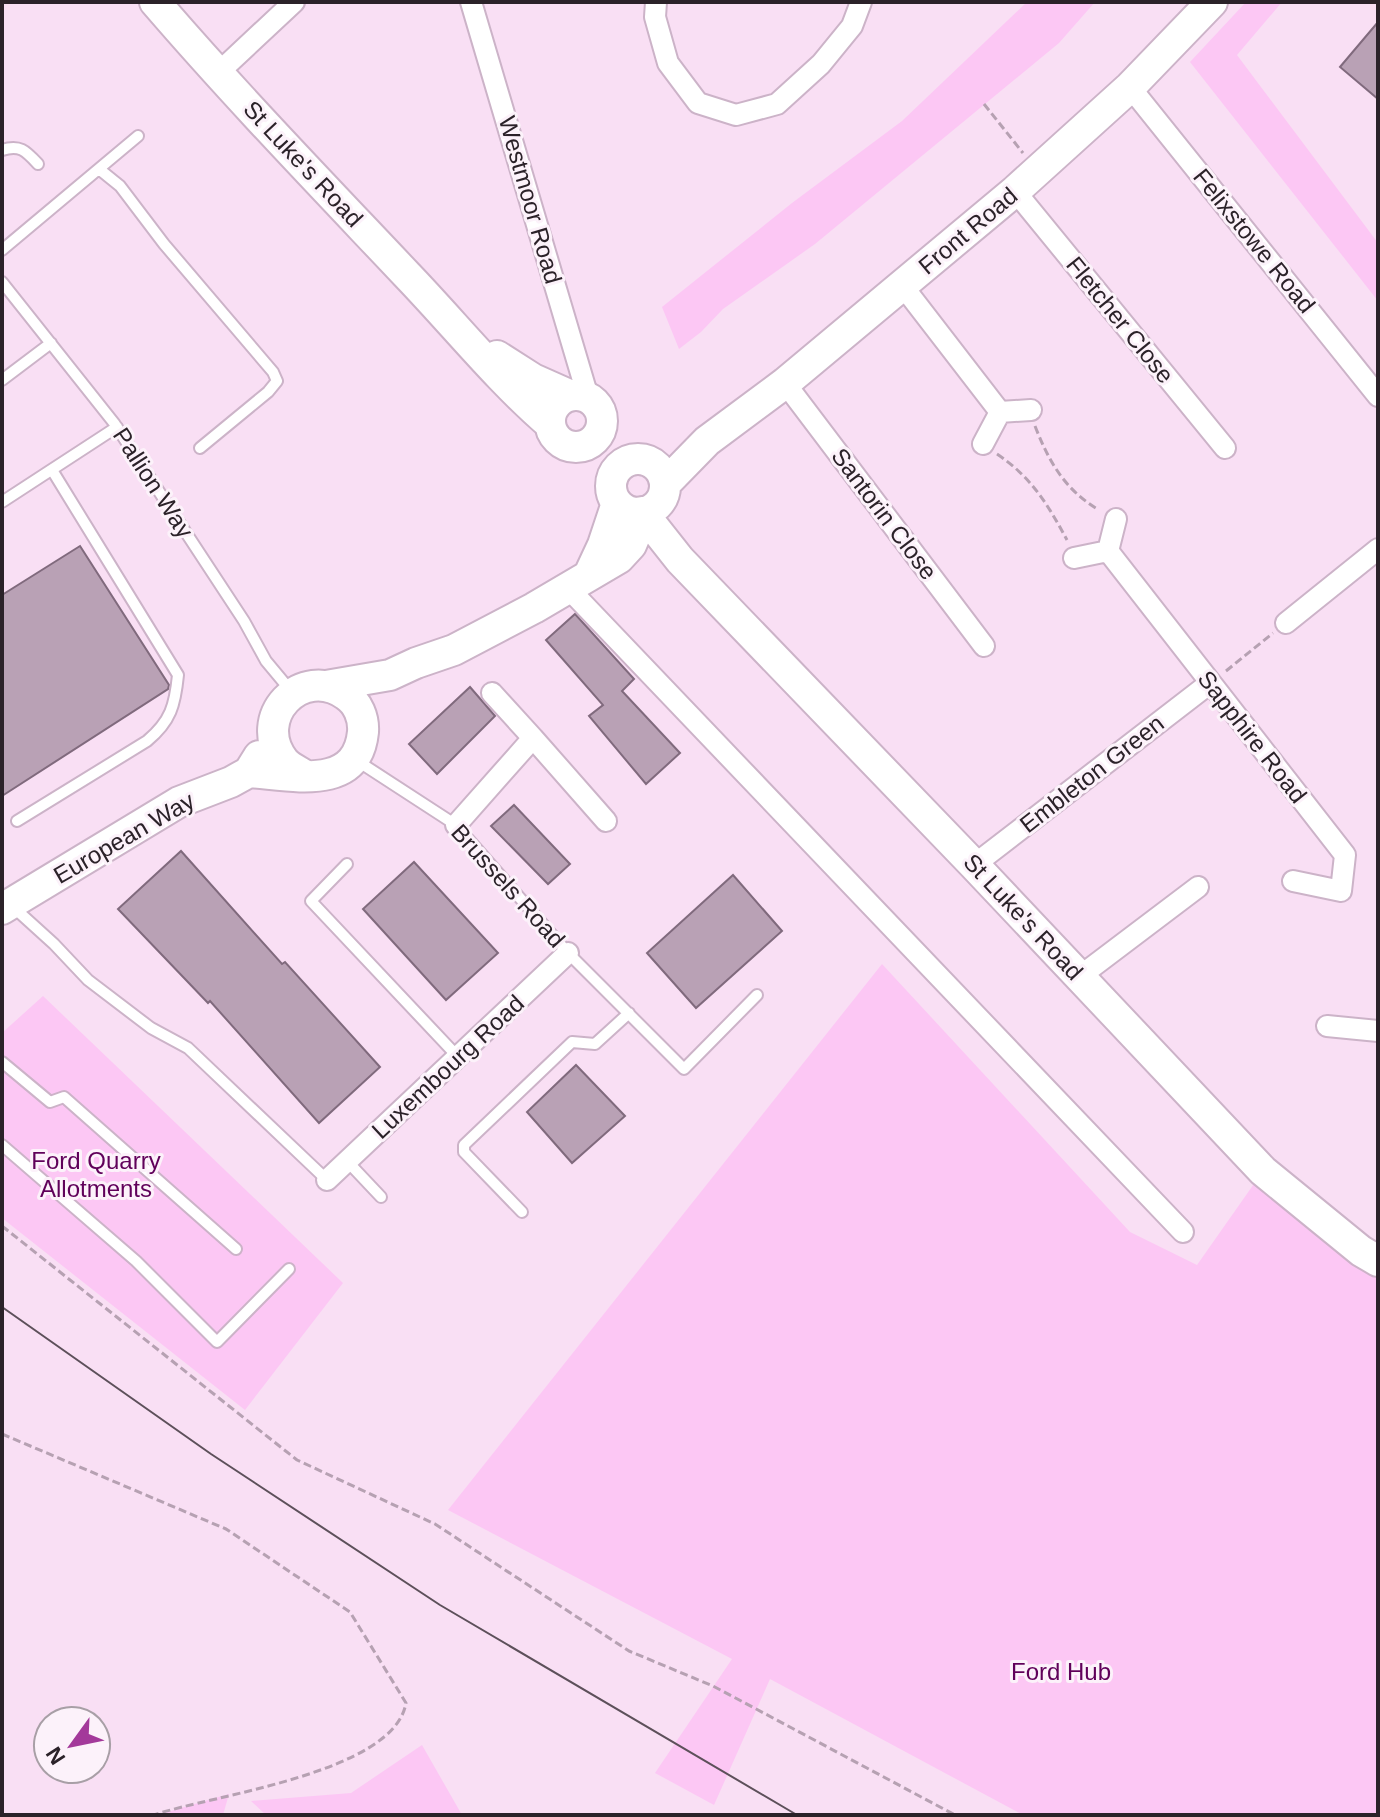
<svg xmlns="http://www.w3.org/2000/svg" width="1380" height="1817" font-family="Helvetica,sans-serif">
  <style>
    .green { fill: #fcc7f4 }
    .building { fill: #b9a1b5; stroke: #806a7d; stroke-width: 2 }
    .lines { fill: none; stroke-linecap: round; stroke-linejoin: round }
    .lane-casing { stroke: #ccb3c8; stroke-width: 14 }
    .street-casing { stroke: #ccb3c8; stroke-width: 24 }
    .secondary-casing { stroke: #ccb3c8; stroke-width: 34 }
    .path { stroke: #b6a1b2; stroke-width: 3; stroke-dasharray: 8 4; stroke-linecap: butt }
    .lane { stroke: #fff; stroke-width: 10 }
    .street { stroke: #fff; stroke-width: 20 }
    .secondary { stroke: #fff; stroke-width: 30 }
    .tram { stroke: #5d505a; stroke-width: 2 }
    .labels { text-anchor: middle; stroke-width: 6; stroke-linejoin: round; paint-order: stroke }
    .street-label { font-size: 24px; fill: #2b2229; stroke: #fcf2fa }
    .park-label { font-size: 24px; fill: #60015a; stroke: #fcf2fa }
  </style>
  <rect width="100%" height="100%" fill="#f9dff4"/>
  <path class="green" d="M1027,2H1095L1059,43L815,244L723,309L701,332L679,349L662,307L792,203L902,121Z
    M1246,2H1282L1237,55L1378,243V301L1190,62Z
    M882,964L1130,1232L1197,1265L1263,1171L1378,1261V1815H1023L770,1679L714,1805L655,1773L732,1659L448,1510Z
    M43,996L343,1283L245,1410L2,1218V1033Z
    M422,1745L462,1815H266L251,1801L351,1793Z
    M229,1794L223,1815H157Z"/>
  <path class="building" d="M1378,22V99L1340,67Z
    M80,546L169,685L168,689L2,796V595Z
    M575,614L634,679L622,691L680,753L646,784L589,716L603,705L546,640Z
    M470,687L495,716L437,774L409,744Z
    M514,805L570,864L548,884L491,826Z
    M181,851L282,964L285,962L380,1067L319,1123L210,1001L208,1003L118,909Z
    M414,862L498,953L446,1000L363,909Z
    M733,875L782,931L696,1008L647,953Z
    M576,1065L625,1116L572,1163L527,1112Z"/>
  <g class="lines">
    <g class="lane-casing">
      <path id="lane" d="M2,150C20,144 26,151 38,164
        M99,169L120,186L164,244L273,372L277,381L268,392L200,448
        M2,250L138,136
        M2,282L114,423L244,621L266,661L291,691
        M2,380L51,343
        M2,502L117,427
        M356,760L456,825L568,953L684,1069L757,995
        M17,821L147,741C171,721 175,705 178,675L52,470
        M347,864L311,901L459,1058
        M11,905L54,944L88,980L151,1028L188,1048L327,1180
        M2,1062L50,1102L64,1097L236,1249
        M2,1145L136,1261L217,1342L289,1269
        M347,1161L381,1197
        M522,1212L464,1152V1145L572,1042L595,1044L629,1013"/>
    </g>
    <g class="street-casing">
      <path id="street" d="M471,2L588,397
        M656,2L655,17L668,63L698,103L736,115L777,104L821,64L852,26L861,2
        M217,74L294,2
        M1130,87L1378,396
        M1015,191L1225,448
        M902,285L1000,412
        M785,383L984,646
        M983,444L1000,412L1031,410
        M1108,551L1345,855L1341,891L1293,881
        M1074,558L1108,551L1116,519
        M568,588L1183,1232
        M1286,623L1378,549
        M533,738L606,821
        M456,825L533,738L492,693
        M974,865L1210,683
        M1079,977L1198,887
        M1327,1026L1378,1031
        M327,1180L568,953"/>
    </g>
    <g class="secondary-casing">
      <path id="secondary" d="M155,2C236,96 322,185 407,275C455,325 498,379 550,424
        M497,356L533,379L569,395
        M550 421a26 26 0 1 1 52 0a26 26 0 1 1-52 0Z
        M611 486a27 27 0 1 1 54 0a27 27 0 1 1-54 0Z
        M665,484L707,441L785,383L1015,191L1130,87L1212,2
        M642,512L680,560L974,865L1263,1171L1361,1251L1378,1261
        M589,575L603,545L617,503
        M326,686L390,675L416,663L454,650L534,608L619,558L631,545L637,531V513
        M249,772C292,775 357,792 363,732C364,718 358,703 346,695C302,663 250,718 284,761C289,767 298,771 304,775
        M2,909L179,802L231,782L249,772L259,756"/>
    </g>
    <path class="path" d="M984,104L1023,153
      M1035,426C1049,462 1065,490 1099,510
      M997,454C1031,477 1047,503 1067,540
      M1226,671L1273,633
      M2,1226L297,1460L435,1524L629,1651L713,1686L955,1815
      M2,1434L226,1529L350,1612L406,1703C394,1773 212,1795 154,1815"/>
    <use href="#lane" class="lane"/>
    <use href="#street" class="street"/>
    <use href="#secondary" class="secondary"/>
    <path class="tram" d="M2,1307L211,1454L440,1605L797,1815"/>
  </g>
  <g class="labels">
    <g class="street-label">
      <text transform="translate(303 164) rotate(47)" y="8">St Luke's Road</text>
      <text transform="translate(530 200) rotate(74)" y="8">Westmoor Road</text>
      <text transform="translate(968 231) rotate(-40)" y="8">Front Road</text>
      <text transform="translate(1254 241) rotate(51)" y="8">Felixstowe Road</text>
      <text transform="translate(1120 320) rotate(51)" y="8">Fletcher Close</text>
      <text transform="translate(153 483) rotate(57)" y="8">Pallion Way</text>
      <text transform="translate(884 514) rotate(53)" y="8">Santorin Close</text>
      <text transform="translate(1252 737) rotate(52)" y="8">Sapphire Road</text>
      <text transform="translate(1092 774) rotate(-38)" y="8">Embleton Green</text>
      <text transform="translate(124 838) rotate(-30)" y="8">European Way</text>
      <text transform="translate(508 886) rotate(48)" y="8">Brussels Road</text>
      <text transform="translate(1023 917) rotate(47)" y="8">St Luke's Road</text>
      <text transform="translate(448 1067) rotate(-43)" y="8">Luxembourg Road</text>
    </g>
    <g class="park-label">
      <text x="96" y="1169">Ford Quarry<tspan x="96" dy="28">Allotments</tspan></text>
      <text x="1061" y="1680">Ford Hub</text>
    </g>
  </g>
  <rect width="1380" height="1817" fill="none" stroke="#2b2229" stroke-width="8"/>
  <g transform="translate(72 1745) rotate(237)"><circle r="38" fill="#fcf2fa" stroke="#a89fa6" stroke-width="2"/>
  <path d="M0-6L14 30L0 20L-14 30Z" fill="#a3399a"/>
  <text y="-12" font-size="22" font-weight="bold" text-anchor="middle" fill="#2b2229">N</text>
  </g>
</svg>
